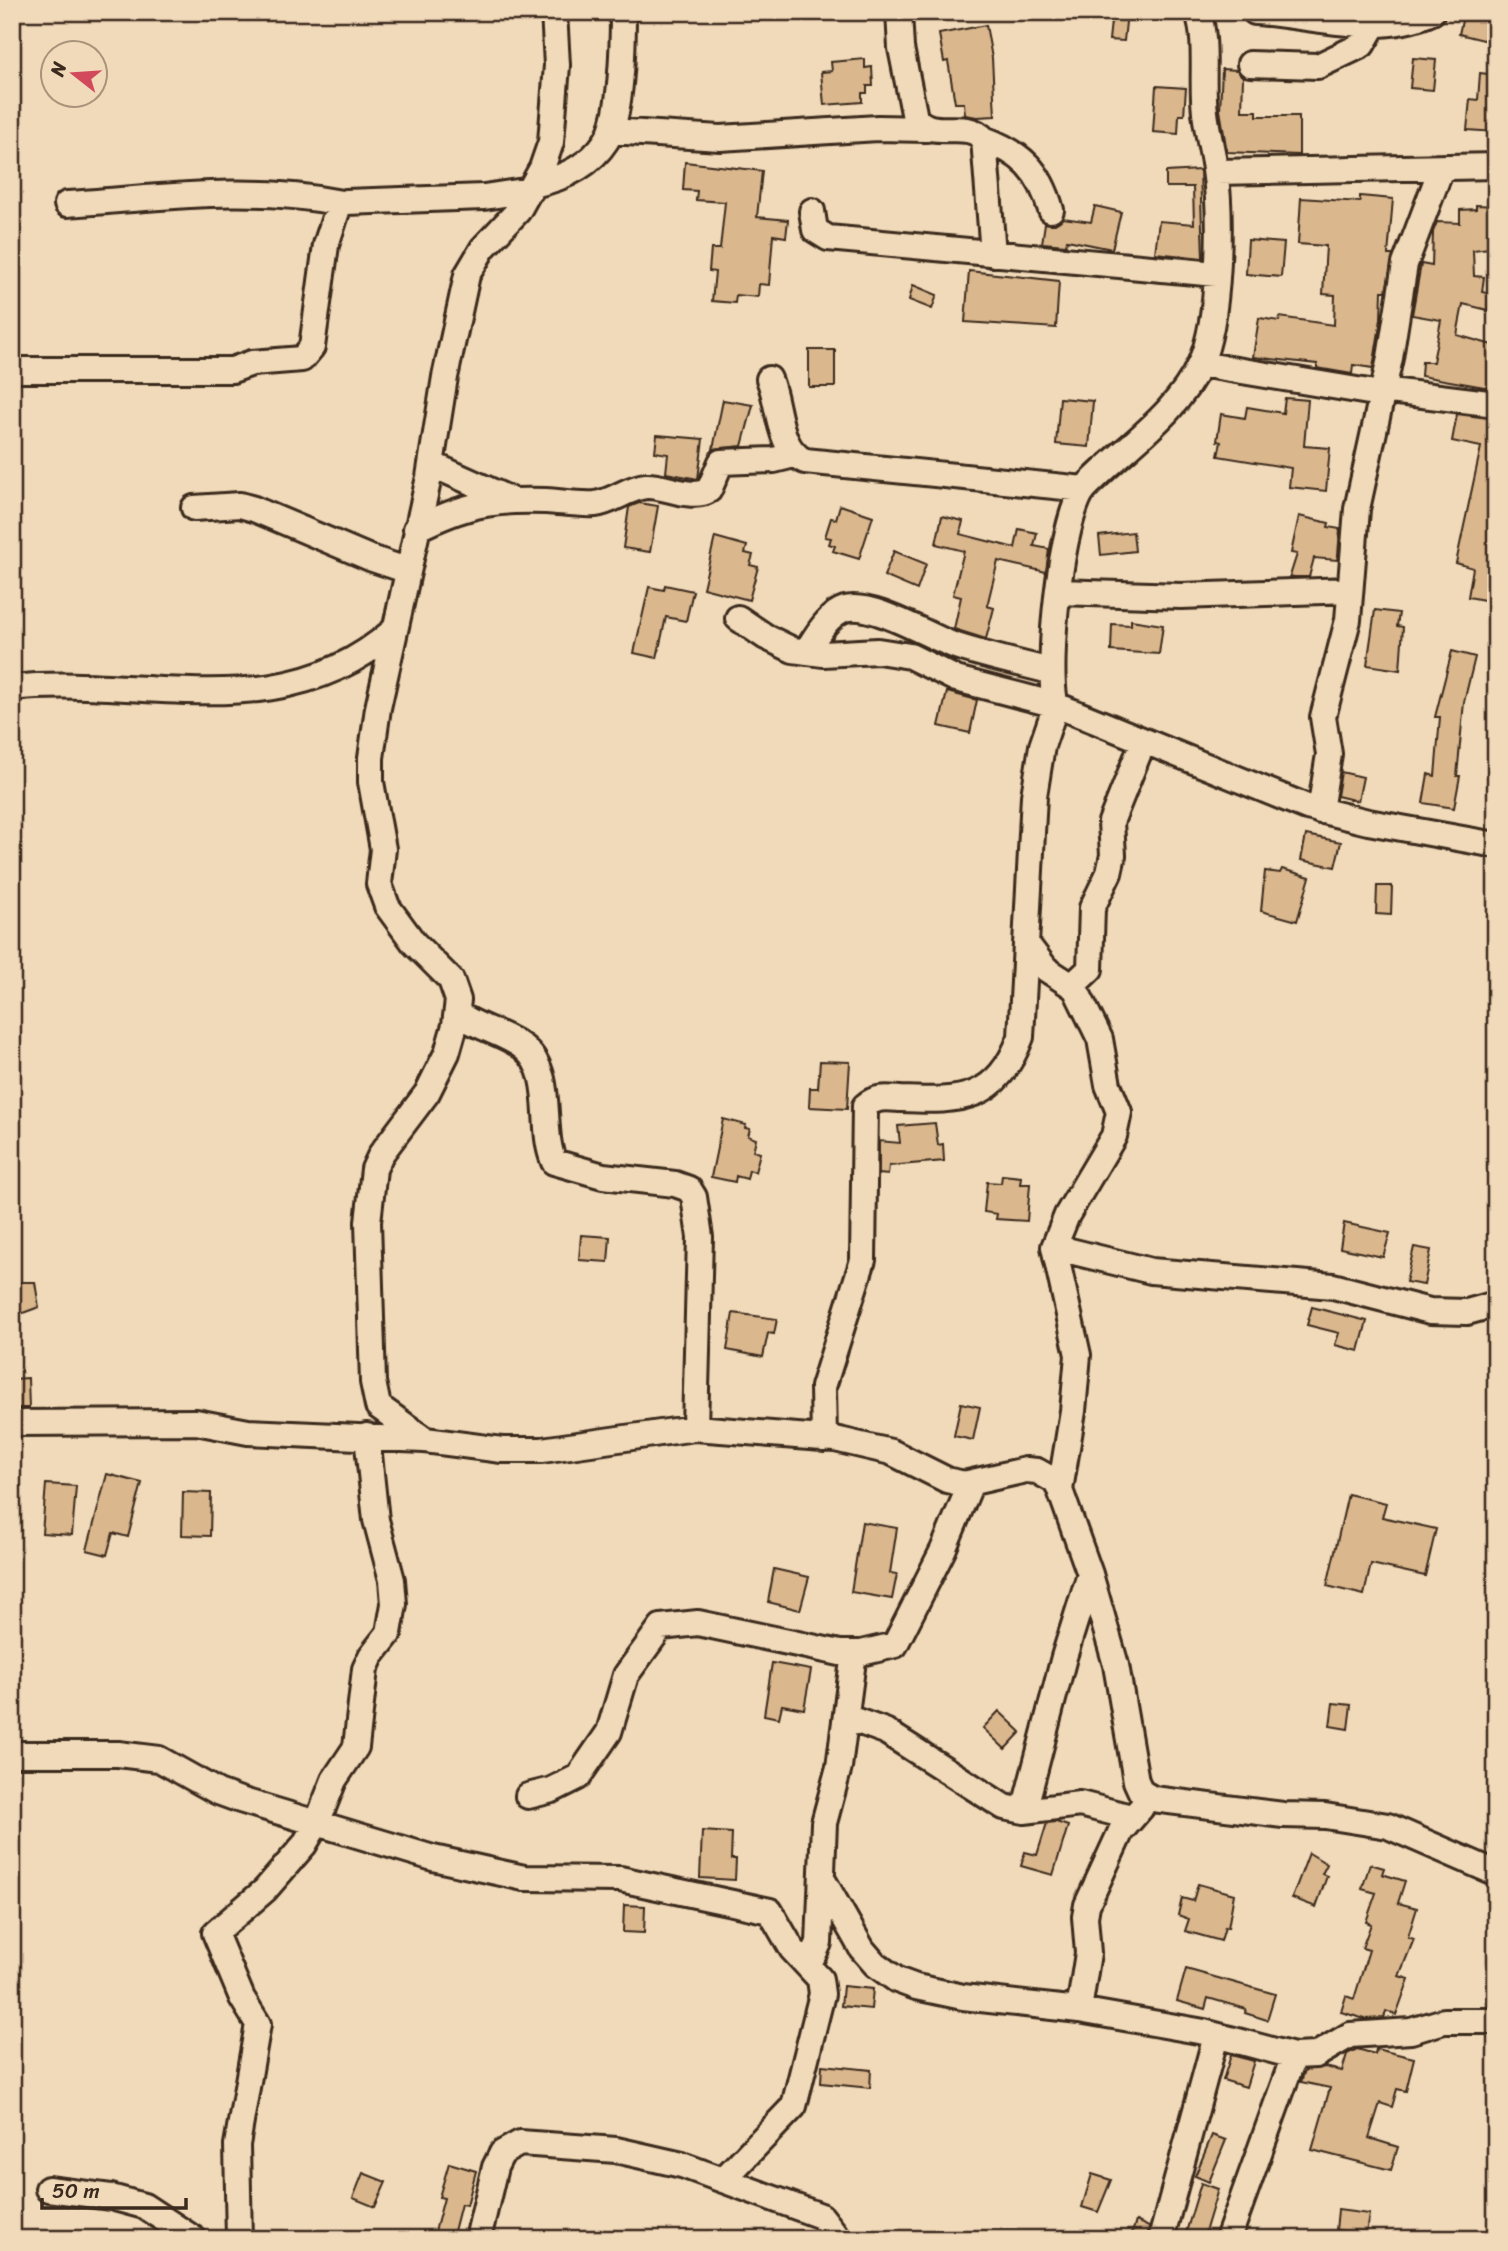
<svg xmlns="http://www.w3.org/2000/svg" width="1508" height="2251" font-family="Sriracha,sans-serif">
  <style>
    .building { fill: #dab78d; stroke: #3b2a1e; stroke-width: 2 }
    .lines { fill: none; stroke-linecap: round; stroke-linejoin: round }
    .minor-casing { stroke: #3b2a1e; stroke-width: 30 }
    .minor { stroke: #f1dab9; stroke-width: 24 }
  </style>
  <rect width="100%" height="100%" fill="#f1dab9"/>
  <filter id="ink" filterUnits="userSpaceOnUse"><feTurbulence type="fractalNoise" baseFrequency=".0143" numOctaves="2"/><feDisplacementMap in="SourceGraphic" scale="14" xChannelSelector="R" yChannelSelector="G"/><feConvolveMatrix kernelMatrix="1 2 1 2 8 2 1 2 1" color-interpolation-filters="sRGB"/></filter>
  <g filter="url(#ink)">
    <path class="building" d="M1112,12H1127L1124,41L1109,40Z
      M1464,12L1496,17V43L1459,34Z
      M986,25L992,58L995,116L977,117L965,115L964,103H955L948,61L944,62L939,34Z
      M1413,58L1436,60L1433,90L1410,88Z
      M865,59V68L872,67L873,86H867V93H862V102L824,105L821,72L832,71L831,62Z
      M1222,69L1237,70L1243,77L1242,111H1257V116H1299V155L1227,152L1220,110Z
      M1480,73L1496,75V132L1467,130L1470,99L1478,100Z
      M1156,86L1186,88L1184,115H1179L1178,134L1153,132Z
      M685,162L762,171L757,217L788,220L786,237L773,235L769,285L759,284L758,297L736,295L735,303L712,301L715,272L709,271L711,249H720L725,202L696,200L697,191L683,190Z
      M1200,170L1203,258L1155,253L1159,221L1194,224L1193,187H1166V172Z
      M1360,196L1393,199L1388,255H1393L1386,291H1382L1381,319L1373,368L1353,365L1352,374L1317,368V364L1253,357L1259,318L1279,321L1280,317L1334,325L1335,295L1323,294L1326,246L1298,244L1301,198L1360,202Z
      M1476,205L1496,206V247L1473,250L1474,276L1484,277L1482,292L1496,295V312L1463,304L1457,335L1496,346V389L1421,376L1422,362H1433L1441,320L1412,315L1421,264L1432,266L1433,232L1437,222L1460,223V210L1476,209Z
      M1095,206L1121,212L1112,249L1067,240L1066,245L1042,243L1045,223L1055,224L1063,218L1091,222Z
      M1248,240L1284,243L1281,277L1246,274Z
      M969,271L1059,281L1056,328L965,322Z
      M913,285L937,295L932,309L909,300Z
      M809,350H835V387H809Z
      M1060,398L1093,401L1089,447L1056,444Z
      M1285,398L1308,400L1304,446L1330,448L1326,491L1289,487L1291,468L1218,456L1221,442L1217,441L1221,414L1245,418L1247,407L1283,413Z
      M723,400L753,405L742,446L713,449Z
      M1457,414L1496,419V572L1490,601L1468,597L1473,568L1456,563L1481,447L1452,441Z
      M657,435L703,439L698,479L666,473L668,454L655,452Z
      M639,503L658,506L650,552L623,548L629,507Z
      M840,505L873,516L859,559L833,551L835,546L829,544L831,538L825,537L831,518L836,519Z
      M942,516L963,521L960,534L1015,548L1019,529L1037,533L1034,546L1049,549L1046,572L998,561L987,606L994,608L986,639L954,629L961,597L953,595L964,551L936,544Z
      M1299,516L1329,523L1328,527L1340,529L1338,555L1337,560L1314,558L1309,577H1294L1290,576L1297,554L1291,553Z
      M1133,532L1135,551L1101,555L1099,536Z
      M715,537L747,546L745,553L753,555L750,565L758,567L749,600L703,588Z
      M894,551L926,564L917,590L884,576Z
      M665,585L693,591L686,621L666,617L657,658L634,653L649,587L664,590Z
      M1375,610L1399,613L1397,626L1403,627L1400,670L1367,665Z
      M1131,620L1163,625L1159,654L1111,651L1112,624L1131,625Z
      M1452,651L1475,657L1464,702L1457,776H1460L1454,808L1423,803L1428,774L1435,776L1440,717H1435Z
      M947,692L977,700L970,733L939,726Z
      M1341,772L1363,777L1358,801L1337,796Z
      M1306,835L1341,842L1335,867L1301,860Z
      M1282,869L1310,877L1297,921L1261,911L1265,871L1280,873Z
      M1377,886H1392L1391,915L1376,914Z
      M820,1061L850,1062L847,1109L809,1107L810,1088H818Z
      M723,1119L746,1125L745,1128L750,1129L748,1136L756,1139L753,1151L760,1153L755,1172L749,1170L747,1179L736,1176L735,1182L711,1177Z
      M935,1123L938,1145L943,1144L944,1161L889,1166L888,1175L879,1174V1141L900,1143L898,1126Z
      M1002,1175L1021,1177L1020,1184H1030L1027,1221L996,1219L997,1214L984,1212L987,1182L1001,1183Z
      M1344,1223L1390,1233L1383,1257L1340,1248Z
      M581,1235L610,1237L608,1262L579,1260Z
      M1414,1247L1431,1250L1424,1285L1406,1282Z
      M12,1282H35L39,1307L12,1317Z
      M1312,1307L1367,1321L1359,1351L1335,1345L1339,1333L1307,1325Z
      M733,1313L777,1319L774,1334L768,1333L763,1357L727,1350Z
      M28,1378L29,1408H12V1379Z
      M961,1403L980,1407L973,1440L954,1436Z
      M107,1474L142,1483L128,1537L113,1533L107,1555L87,1550Z
      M46,1484L76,1486L72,1535L42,1533Z
      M183,1492L211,1493L210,1536L182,1535Z
      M1348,1494L1386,1503L1382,1517L1436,1529L1425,1576L1371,1564L1364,1595L1327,1586Z
      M862,1522L897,1528L890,1573L897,1574L892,1599L851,1592Z
      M774,1569L809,1577L800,1610L768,1602Z
      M772,1663L811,1670L804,1709L782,1705L779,1718L764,1715Z
      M1333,1703L1351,1705L1348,1729L1330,1726Z
      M999,1711L1021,1732L1005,1749L983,1728Z
      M1056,1822L1068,1826L1053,1875L1021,1866L1025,1852L1037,1855L1047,1823Z
      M702,1831L732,1833L731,1859H736L735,1880L700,1878Z
      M1309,1853L1327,1864L1322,1874L1327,1876L1316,1907L1292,1898Z
      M1370,1864L1384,1868L1382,1874L1405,1881L1398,1903L1417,1908L1408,1937L1414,1939L1399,1976L1409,1979L1396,2015L1386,2011L1384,2018L1365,2019L1341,2012L1346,1996L1354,1999L1369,1950L1362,1948L1371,1924L1366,1922L1376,1893L1362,1889Z
      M1198,1884L1234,1894L1228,1928L1225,1927L1221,1941L1185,1931L1189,1919L1178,1915L1182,1898L1193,1901Z
      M624,1905L645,1906L644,1933L623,1932Z
      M1186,1969L1275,1994L1267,2020L1245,2013L1246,2009L1208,1998L1205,2009L1177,2001Z
      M843,1986L873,1989L871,2009L841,2006Z
      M1376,2049L1414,2058L1406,2091L1397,2089L1392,2107L1380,2103L1369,2138L1398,2147L1391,2170L1312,2150L1330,2088L1301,2082L1305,2070L1325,2067L1342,2071L1347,2054L1357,2049L1375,2054Z
      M1231,2055L1254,2061L1246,2087L1223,2080Z
      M822,2065L871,2070L870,2088L821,2083Z
      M1212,2135L1226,2140L1209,2182L1195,2176Z
      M449,2163L476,2171L467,2205L461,2204L453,2235L449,2239H433L444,2198L439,2197Z
      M363,2173L386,2182L375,2207L353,2198Z
      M1092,2174L1111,2180L1098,2212L1082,2207Z
      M1201,2183L1218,2189L1203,2239H1184Z
      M1338,2210L1369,2214L1366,2234L1336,2230Z
      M1136,2221L1149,2227L1147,2239H1130Z"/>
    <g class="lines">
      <g class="minor-casing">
        <path id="minor" d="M554,12L557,65L551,142L542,168L518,211L483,248L467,275L445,377L429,477L378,708L371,758V782L383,849L379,884L387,906L414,943L451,980L458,1000L455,1025L447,1053L427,1093L381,1154L374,1169L368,1222L373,1382L378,1406L425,1440L502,1450H542L695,1428L835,1439L891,1452L947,1480L964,1484L1026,1470L1037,1471L1055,1481L1060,1490L1090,1574L1116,1665L1136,1781L1141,1792L1153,1799L1283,1815L1325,1816L1388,1826L1496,1873
          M899,12L901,48L915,118C934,141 965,118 984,139L993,254
          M1198,12C1208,42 1201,81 1205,112C1207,132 1213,151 1215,170C1222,217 1220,321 1200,364C1176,416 1123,448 1085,488C1061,514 1045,671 1056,705L1307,807L1368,822L1496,845
          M1255,12C1313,15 1377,38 1432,12
          M1250,64L1318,66L1362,45L1375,23
          M611,131L720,138L878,128L926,129
          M984,139C1022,153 1040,171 1051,210
          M1216,172L1496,166
          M533,185C561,179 590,166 606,141C622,117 623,42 623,12
          M67,204C159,198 250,184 341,203
          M812,211L815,230L828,238L1216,274
          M1200,364L1381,394
          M12,370H232L252,363L302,359L312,347L326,245L339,205L346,202L484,197L531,190
          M769,379C780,404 777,449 805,461L1084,489
          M1382,390L1496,404
          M431,464L511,500
          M194,508L240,505L254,509L370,558L406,570
          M416,529C464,505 492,499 546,501C562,502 579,505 595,504C613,502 627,488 646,486C665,485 693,501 709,490L721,462L774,460L794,455
          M1059,592L1181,596L1350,590
          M738,618L766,637L793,650L823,654L878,651L910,656L956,679L1056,705L1042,746L1034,796L1021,1037C997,1100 963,1102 901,1099C887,1098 876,1096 865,1106L863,1260L823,1387L824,1439
          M806,652C815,638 828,614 845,609C872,601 929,637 956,646C987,656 1019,663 1050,671
          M12,688C144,674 282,730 393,631
          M1320,811L1329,754L1323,717L1348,620L1357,509L1390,358L1405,264L1441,169
          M1027,944L1046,969L1075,988L1100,1039L1108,1085L1119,1112L1114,1136L1067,1215L1054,1247L1078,1355L1073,1411L1060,1490
          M1072,986L1090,969L1092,908L1109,873L1113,855L1111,822L1143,742
          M457,1013C477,1028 505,1033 524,1048C556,1074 539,1129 554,1162L603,1176L675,1184L689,1189L694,1197L700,1237L695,1428
          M1054,1247L1151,1271L1333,1286L1430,1311L1467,1312L1496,1304
          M12,1423L196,1422L248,1432L424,1440
          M846,1717L885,1731L1004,1807L1024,1811L1080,1804L1131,1817
          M12,1754H118L159,1759L218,1792L240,1800L433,1858L524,1878L620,1879L770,1911L792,1949L820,1979L822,1994L794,2106L723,2180
          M528,1796L552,1790L578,1777L609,1732L626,1675L661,1627L698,1623L840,1653H861L895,1645L943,1550L971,1483
          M1024,1811L1064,1657L1090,1574
          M824,1882L862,1949L875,1964L897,1980L916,1987L963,1997L1079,2010L1204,2032L1294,2056L1316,2055L1350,2035L1411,2031L1444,2021H1496
          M809,1964L819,1943L824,1823L839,1767L854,1653
          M1079,2010L1088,1953L1085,1917L1087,1905L1121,1831L1141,1808
          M48,2189L111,2197L144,2206L194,2239
          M239,2239L237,2145L258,2024L242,1998L215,1933L265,1890L304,1845L317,1823L334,1780L356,1747L365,1669L371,1656L389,1633L394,1604L392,1580L376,1520L367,1436
          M478,2239L495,2167L502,2153L520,2143L616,2150L682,2165L821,2216L839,2239
          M1161,2239L1216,2036
          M1228,2239L1294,2056"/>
      </g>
      <use href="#minor" class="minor"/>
    </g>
  </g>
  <rect width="1508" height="2251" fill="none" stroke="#f1dab9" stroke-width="42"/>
  <rect x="21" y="21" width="1466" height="2209" fill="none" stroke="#3b2a1e" stroke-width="2.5" filter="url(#ink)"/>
  <g transform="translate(74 74) rotate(287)"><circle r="33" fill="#f1dab9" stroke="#a8947b" stroke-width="2"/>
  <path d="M0-5L12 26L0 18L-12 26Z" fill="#d1495b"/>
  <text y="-10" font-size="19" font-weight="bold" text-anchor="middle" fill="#3b2a1e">N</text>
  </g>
  <path d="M42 2198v10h144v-10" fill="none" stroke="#3b2a1e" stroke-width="3.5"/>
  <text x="52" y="2198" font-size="21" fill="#3b2a1e" stroke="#f1dab9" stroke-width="5" paint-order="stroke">50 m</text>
</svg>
